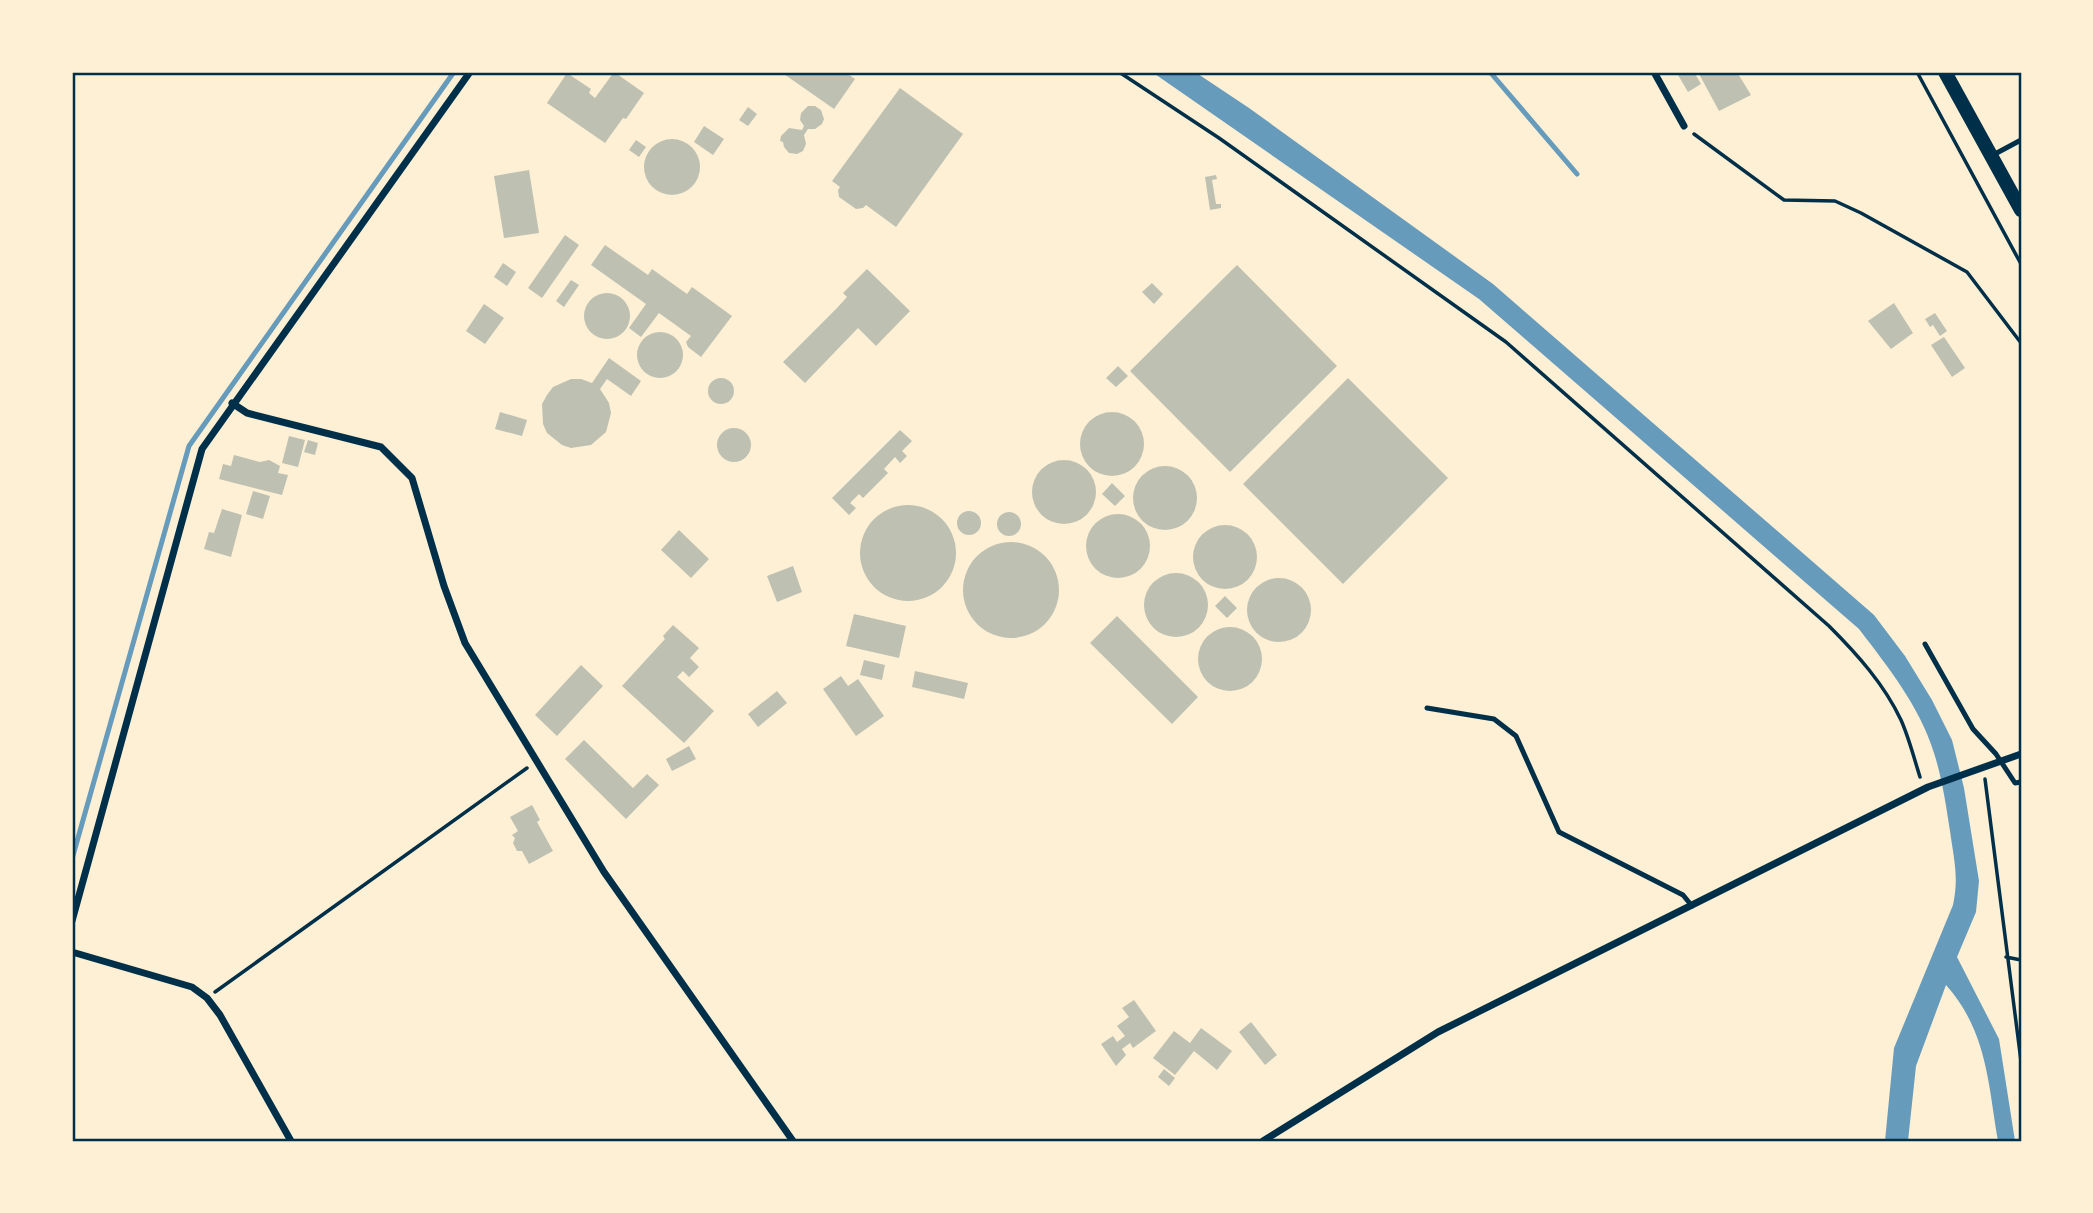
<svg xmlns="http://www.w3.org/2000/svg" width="2093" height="1213" font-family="'Zilla Slab',serif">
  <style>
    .water { fill: #669bbc }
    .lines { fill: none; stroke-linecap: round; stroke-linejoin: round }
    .stream { stroke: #669bbc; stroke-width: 5 }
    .building { fill: #bec0b2 }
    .path { stroke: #003049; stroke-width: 3.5 }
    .service { stroke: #003049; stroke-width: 5 }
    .minor { stroke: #003049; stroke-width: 7 }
    .secondary { stroke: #003049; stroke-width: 14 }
    .neatline { fill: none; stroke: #003049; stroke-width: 2.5 }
  </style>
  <rect width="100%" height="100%" fill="#fdf0d5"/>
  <path class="water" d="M1152,72H1195L1249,108L1493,284L1874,615L1905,656L1932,700L1952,740L1964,788L1979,881L1976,912L1957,957L1999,1039L2015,1141H1998C1988,1083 1987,1031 1946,985L1916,1066L1908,1141H1885L1894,1048L1953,905C1959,877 1954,860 1950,831C1946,805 1942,778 1934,753C1920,707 1888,667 1859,629L1479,299Z"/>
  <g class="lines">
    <path class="stream" d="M1490,72L1577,174
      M72,859L189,446L454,72"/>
  </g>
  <path class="building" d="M614,72L644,93L626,119L623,118L605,143L547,103L567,73L591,89L589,93L595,98Z
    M781,72H845L855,79L834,109Z
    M1685,72H1694L1701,84L1688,92L1678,75Z
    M1698,72H1737L1751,95L1719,111Z
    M900,88L963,134L896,227L866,205L863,208L856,209L839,197L838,190L840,187L832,181Z
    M808,106H815L821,110L824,119L822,124L815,129H808L804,135L806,144L803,151L797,154L789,153L784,147L783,142L780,141L781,136L789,128L802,130L804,126L800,120L801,113Z
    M748,107L757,114L748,126L739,120Z
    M704,126L724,139L713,155L694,142Z
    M644 167a28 28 0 1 1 56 0a28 28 0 1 1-56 0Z
    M636,140L646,147L639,157L629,150Z
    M529,170L539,233L504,238L494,176Z
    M1216,175L1217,179L1212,180L1216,204H1221V208L1210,210L1205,177Z
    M565,235L579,245L542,298L528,288Z
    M605,245L648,275L652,269L687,294L692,287L732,316L701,357L688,347L686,342L691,336L659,313L641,337L629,328L646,304L591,265Z
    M503,263L516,272L507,286L494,277Z
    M1237,265L1337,366L1230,472L1130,371Z
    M867,269L910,311L876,346L858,328L805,383L783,362L837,308L847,297L843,293Z
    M571,280L579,285L564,307L556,301Z
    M1152,283L1163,294L1154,304L1142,292Z
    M584 316a23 23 0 1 1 46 0a23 23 0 1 1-46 0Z
    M1894,303L1913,333L1891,349L1868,321Z
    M484,304L504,318L485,344L466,331Z
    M1935,313L1947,331L1940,336L1933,325L1930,327L1925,319Z
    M637 355a23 23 0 1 1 46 0a23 23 0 1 1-46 0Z
    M1944,337L1965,368L1952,377L1931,345Z
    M609,358L641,381L631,396L607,379L600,389L609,403L611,413L606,432L591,445L571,448L562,445L547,433L543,424L542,404L547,395L553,387L571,379H581L592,383Z
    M1118,366L1128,376L1116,387L1106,378Z
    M1348,378L1448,478L1343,584L1243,484Z
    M708 391a13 13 0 1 1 26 0a13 13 0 1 1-26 0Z
    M1080 444a32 32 0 1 1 64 0a32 32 0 1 1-64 0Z
    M500,412L527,420L522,436L495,429Z
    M717 445a17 17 0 1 1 34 0a17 17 0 1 1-34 0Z
    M900,430L912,441L902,451L907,456L900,463L895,457L884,469L888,473L863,498L859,494L850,503L856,508L849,515L832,498Z
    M289,436L305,440L298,467L282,463Z
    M308,440L318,443L315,455L304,452Z
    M234,455L260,462L269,460L280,466L278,473L288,475L282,495L219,479L223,464L231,466Z
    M1032 492a32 32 0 1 1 64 0a32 32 0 1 1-64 0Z
    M1133 498a32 32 0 1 1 64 0a32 32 0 1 1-64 0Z
    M1112,483L1125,496L1115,506L1102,494Z
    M253,491L270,496L263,519L246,514Z
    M860 553a48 48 0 1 1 96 0a48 48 0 1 1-96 0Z
    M222,509L242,515L231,557L204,549L209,532L214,533Z
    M957 523a12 12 0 1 1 24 0a12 12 0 1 1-24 0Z
    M997 524a12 12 0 1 1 24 0a12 12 0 1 1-24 0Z
    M1086 546a32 32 0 1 1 64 0a32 32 0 1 1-64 0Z
    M1193 557a32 32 0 1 1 64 0a32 32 0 1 1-64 0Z
    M679,530L709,559L691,578L661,550Z
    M963 590a48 48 0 1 1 96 0a48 48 0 1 1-96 0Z
    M793,566L802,592L777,602L767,576Z
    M1144 605a32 32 0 1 1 64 0a32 32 0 1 1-64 0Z
    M1247 610a32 32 0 1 1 64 0a32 32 0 1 1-64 0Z
    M1225,596L1237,608L1227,618L1215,606Z
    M854,614L906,626L899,658L846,646Z
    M1117,616L1198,697L1172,724L1090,643Z
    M673,625L699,648L690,658L699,667L689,677L683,671L677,677L714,711L684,743L622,686L665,639L663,636Z
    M1198 659a32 32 0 1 1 64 0a32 32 0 1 1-64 0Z
    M864,660L885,665L882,680L860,675Z
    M581,665L603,686L557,736L535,715Z
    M915,671L968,683L964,699L912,687Z
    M841,676L848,686L858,679L884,716L856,736L823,689Z
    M777,691L787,703L758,727L748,714Z
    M584,740L633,788L647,774L659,785L626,819L565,759Z
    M689,746L696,759L672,771L666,759Z
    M532,805L540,820L537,822L553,851L529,864L522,851H517L513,843L515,838L512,835L518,831L510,817Z
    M1134,1000L1156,1031L1133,1048L1130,1043L1122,1049L1126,1055L1116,1066L1101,1044L1113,1036L1117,1042L1125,1036L1117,1026L1129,1017L1122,1008Z
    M1251,1022L1277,1055L1265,1065L1239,1032Z
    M1201,1028L1232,1051L1217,1070L1194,1051L1175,1075L1153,1058L1174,1031L1190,1043Z
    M1164,1069L1175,1078L1169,1086L1158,1077Z"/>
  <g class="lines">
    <path class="path" d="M1119,72L1219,138L1506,342L1829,626C1857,654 1884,684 1901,720C1909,738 1914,758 1920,777
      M1917,72L2021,264
      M1694,134L1784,200L1835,201L1861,213L1967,272L2021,343
      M1985,779L2021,1061
      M2006,957L2021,960
      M215,992L527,768"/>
    <path class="service" d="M1993,155L2021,140
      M1925,644L1973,729L1996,754L2015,783L2021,782
      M1427,708L1494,719L1516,736L1559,832L1683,895L1692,906"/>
    <path class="minor" d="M1654,72L1684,126
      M232,403L247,413L381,447L412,478L444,586L465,643L604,872L793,1141
      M72,921L202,449L470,72
      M72,952L192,987L207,998L220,1015L291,1141
      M1263,1141L1438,1032L1928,787L2021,754"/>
    <path class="secondary" d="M1945,72L2021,210"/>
  </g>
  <rect width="2093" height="1213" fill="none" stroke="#fdf0d5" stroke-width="147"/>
  <rect x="74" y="74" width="1946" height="1066" class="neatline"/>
</svg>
